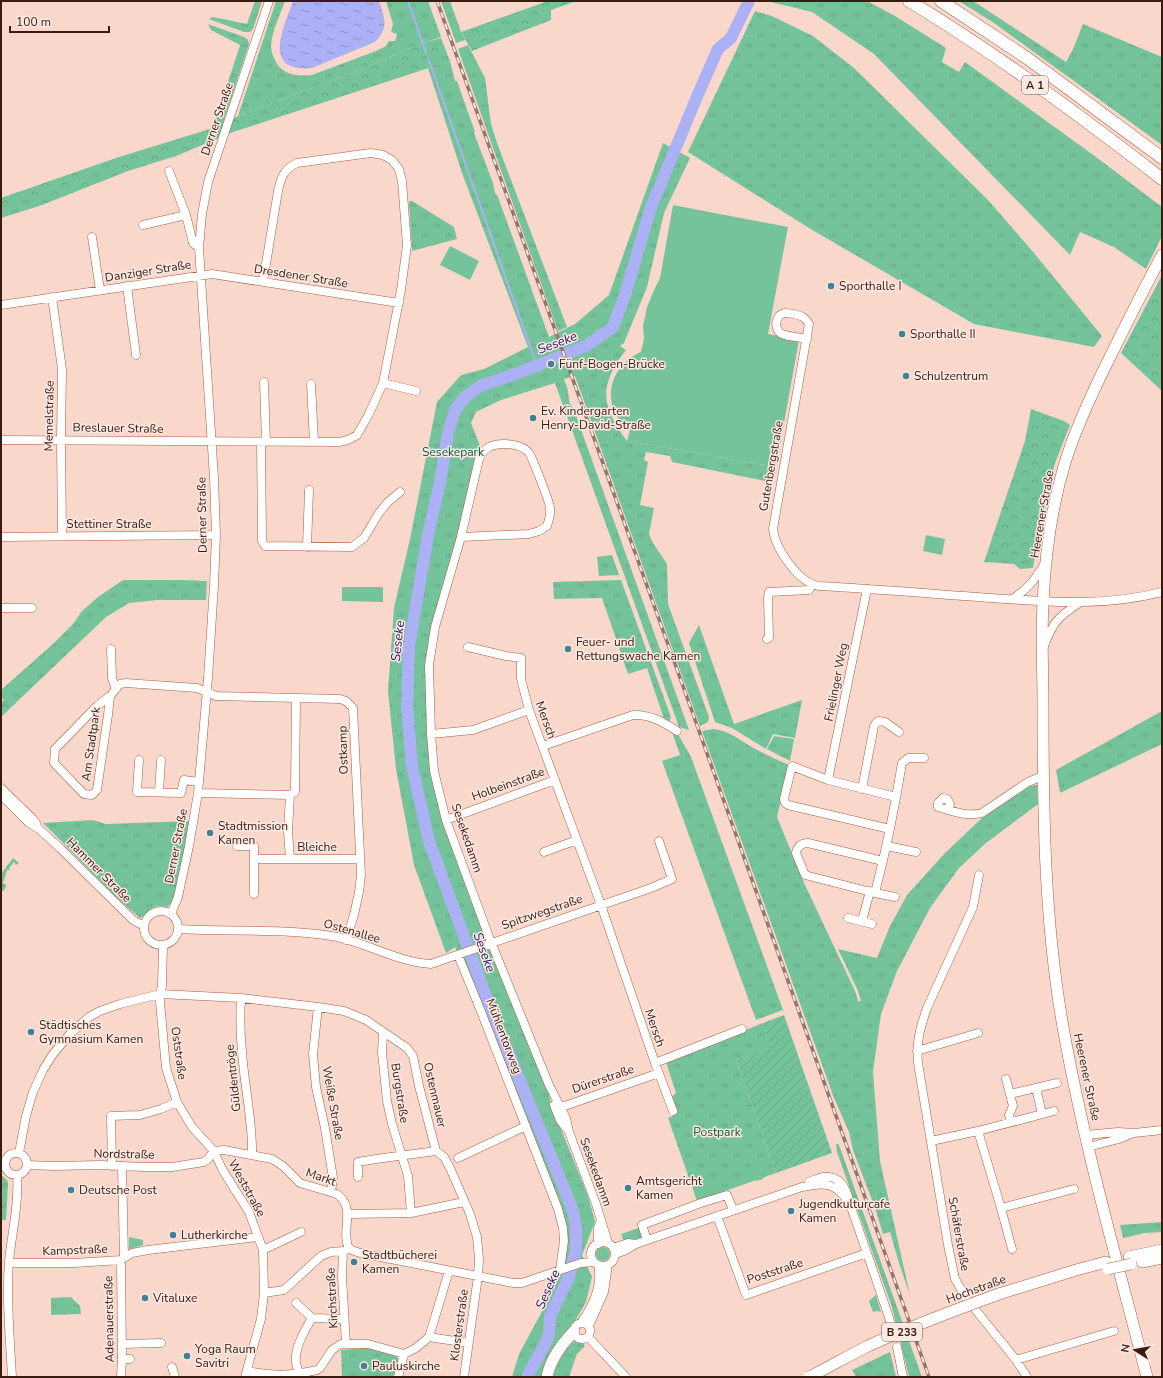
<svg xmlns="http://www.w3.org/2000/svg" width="1163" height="1378" font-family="'Nunito Sans',sans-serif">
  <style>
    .grass { fill: url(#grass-tufts) }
    .forest { fill: url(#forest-crowns) }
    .garden { fill: url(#garden-furrows) }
    .pitch { fill: #75c39b }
    .water { fill: url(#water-ripples) }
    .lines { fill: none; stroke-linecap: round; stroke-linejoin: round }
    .stream { stroke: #acb1f6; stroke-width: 2 }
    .river { stroke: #acb1f6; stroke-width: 12 }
    .minor-casing { stroke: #a75d42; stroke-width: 9 }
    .major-casing { stroke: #a75d42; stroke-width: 12 }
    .highway-casing { stroke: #a75d42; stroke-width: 13 }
    .minor { stroke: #fff; stroke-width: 8 }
    .major { stroke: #fff; stroke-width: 11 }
    .highway { stroke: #fff; stroke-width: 12 }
    .rail-casing { stroke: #957569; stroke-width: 3.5 }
    .rail { stroke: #fae9e2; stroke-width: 2; stroke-dasharray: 6; stroke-linecap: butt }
    .major-bridge-casing { stroke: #a75d42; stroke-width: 12; stroke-linecap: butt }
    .major-bridge { stroke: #fff; stroke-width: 11 }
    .poi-dot { fill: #418195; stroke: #fae9e2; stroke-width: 1.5 }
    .labels { text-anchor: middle; stroke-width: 3; stroke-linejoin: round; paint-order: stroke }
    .shield { fill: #fae9e2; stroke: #73594e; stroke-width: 1 }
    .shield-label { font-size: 11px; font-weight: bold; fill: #391b0f }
    .street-label { font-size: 12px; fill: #391b0f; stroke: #fae9e2 }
    .poi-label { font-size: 12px; fill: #391b0f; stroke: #fae9e2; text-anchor: start }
    .park-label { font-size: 12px; fill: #155338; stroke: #fae9e2 }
    .water-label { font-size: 13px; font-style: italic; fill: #241967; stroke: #fae9e2 }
  </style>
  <defs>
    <pattern id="grass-tufts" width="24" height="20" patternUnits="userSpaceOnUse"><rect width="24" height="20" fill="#75c39b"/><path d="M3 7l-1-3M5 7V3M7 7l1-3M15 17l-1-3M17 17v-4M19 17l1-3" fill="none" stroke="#66a784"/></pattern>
    <pattern id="forest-crowns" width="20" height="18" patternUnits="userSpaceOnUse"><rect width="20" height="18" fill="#75c39b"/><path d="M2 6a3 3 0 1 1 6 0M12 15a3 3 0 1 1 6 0" fill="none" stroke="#66a784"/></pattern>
    <pattern id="garden-furrows" width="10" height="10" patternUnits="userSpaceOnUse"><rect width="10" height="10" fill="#75c39b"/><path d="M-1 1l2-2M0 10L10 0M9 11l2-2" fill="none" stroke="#66a784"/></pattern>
    <pattern id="water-ripples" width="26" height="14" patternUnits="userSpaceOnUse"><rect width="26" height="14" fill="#acb1f6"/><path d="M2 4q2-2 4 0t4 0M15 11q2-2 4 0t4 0" fill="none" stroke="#8d8fc6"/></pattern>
  </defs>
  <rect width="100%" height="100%" fill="#f9d7cb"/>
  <path class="grass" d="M255,1H262L253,29L250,32H244L209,19L213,17L247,24Z
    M276,1H285C280,15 272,31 271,46C271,49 272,54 274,58C280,74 295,77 312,75L376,51L386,46L389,41H395L397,34L391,32L393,24L386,1H428L441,37L420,44L362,69L238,116Z
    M441,1H450L461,32L465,40L456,43Z
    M772,1H867L895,16L946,48L942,62L959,72L965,62L1100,160L1162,207V236L1146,269L1114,247L1080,232L1070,255L874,54L812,12L771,2Z
    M959,1H973L1066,62L1073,49L1083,24L1162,57V145L994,23Z
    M755,11L772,16L813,36L854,68L989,201L1034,253L1102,336L1094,347L974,324L814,231L688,152Z
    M208,24L244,37L248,40L249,44L223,123L213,128L240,45L211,30Z
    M468,45L485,78L491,124L497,143L567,327L558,331L458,49Z
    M450,61L455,81H457L475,132L474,133L493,183L495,193L498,197L549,337L575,324L609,295L663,143L690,158L664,213L647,287L624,343L620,346L626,350C598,386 601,406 627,441L776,467L774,479L770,482L672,462L670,456L646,452L644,460L648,462L640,505L654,508L649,534L653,543L667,564L668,604L709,717L708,722L700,726L575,376L564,379C565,383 568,388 568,392C569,399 569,404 574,410L689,730L679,727L555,383L501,400L476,412L471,423L481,448L441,596L428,704L442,808L548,1087L550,1100L559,1120V1124L588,1196L595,1222L582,1255L592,1277L586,1302L574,1323L580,1316H583L574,1325L544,1377H512L519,1354L545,1306L548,1295L560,1267L563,1228L480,1009L455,947L446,953L414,865L396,769L388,691L394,608L410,539L437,402L461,375L484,369L528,347L462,173L428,68Z
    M409,201H412L454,227L457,239L412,251Z
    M612,555L619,575L599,576L597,557Z
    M123,580H181L207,581L206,600H157L129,603L106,617L1,717V703L4,700L1,697V690L54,643L73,624L82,611L98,597Z
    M621,580L671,717L669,722L664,719L647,668L628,674L602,598L554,599L553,582Z
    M699,625L734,724L802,700L795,738L773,734L766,749L732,728L715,722L689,643Z
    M1162,711V744L1060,793L1056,770Z
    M714,729C729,731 737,738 750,746C762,753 776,759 789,765L777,817L805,885L855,991L858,1001H861L858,991L838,949L877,958L890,926L907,895L945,853L982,818L1030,786L1037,785L1038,804L986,843L959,868L930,908L897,971L881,1014L873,1072L880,1161L910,1295L899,1263L890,1232L883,1234L875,1208L853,1150L849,1132L834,1098L702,731Z
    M672,732L679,736L691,757L783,1010L756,1020L662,761L680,755Z
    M774,736L794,739L790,761L767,749Z
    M93,820L106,824L190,821L175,893L172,902L167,907C149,904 152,911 140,918C105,889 75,854 43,823Z
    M13,858L19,863L16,865L14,862L9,868L10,870H7L3,883L6,885L5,889L1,893V874Z
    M763,1023L772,1048L736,1060L776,1173L697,1201L668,1118L673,1116L668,1100L676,1093L666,1062Z
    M836,1144H838L839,1145L922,1377H909L892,1307L837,1152Z
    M1,1175L7,1180L8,1183L6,1220H1Z
    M1162,1222V1232L1145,1233L1123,1238L1120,1225Z
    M641,1227L643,1231L641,1238L624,1242L621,1234Z
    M129,1237L143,1240V1245L129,1249Z
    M596 1254a7 7 0 1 1 14 0a7 7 0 1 1-14 0Z
    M876,1295L881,1312L877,1311L873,1312L869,1301Z
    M71,1297L80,1306L81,1314L51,1315V1298Z
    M578,1338L585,1346L577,1354L569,1377H553C557,1362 565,1347 578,1338Z
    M367,1348L396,1355L399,1362L393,1377H342L341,1350Z
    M890,1352L896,1377H856L852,1370Z"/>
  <path class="forest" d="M548,1H576L551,10V20L472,51L461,32Z
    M441,38L450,61L233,132L176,156L128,171L42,205L1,218V198L116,158L213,128L238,116L362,69L420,44Z
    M1162,275V391L1121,353Z
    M1031,409L1064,421L1070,425L1055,463L1039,530L1033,568L1020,569L1014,564L984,562L1025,441Z"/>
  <path class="garden" d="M784,1015L832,1153L776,1173L736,1060L771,1048L763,1023Z"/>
  <path class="pitch" d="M673,205L788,227L768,334L799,340L776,467L627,441L630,430C599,408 608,366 641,352L644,339L643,326L647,307L654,290L660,278Z
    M450,246L479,261L470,280L440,265Z
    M926,535L945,539L942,555L923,551Z
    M342,587H383V602L342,601Z
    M755,1154L763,1179L756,1181L747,1157Z"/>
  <path class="water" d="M293,1H379C385,19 389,27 375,42L312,68C261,73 284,27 293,1Z"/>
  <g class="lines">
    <path class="stream" d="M408,1L426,53
      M428,58L537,366"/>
    <path class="river" d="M527,1377L546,1342L549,1334L550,1316L569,1277L576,1250V1225L572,1208L491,1010L429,841L412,766L407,707L409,647L428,535L440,482L448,433L455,410L465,397L480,386L521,372L586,346L613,327L625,295L651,207L699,92L718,49L731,38L749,1"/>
    <g class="minor-casing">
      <path id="minor" d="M169,171L186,215L193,243L199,248
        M143,225L186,215
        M92,237L100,290
        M127,286L136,355
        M52,297L62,369L61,440L62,536
        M1,305L212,274L399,303
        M807,339C799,337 789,337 782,334C773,330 775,314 785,313C788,313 792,314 794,314C802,316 805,317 809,324L773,529C775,549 799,583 819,586C877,589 934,594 992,598C1052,602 1102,607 1162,592
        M264,382L266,442
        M383,383L416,391
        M311,384L314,442
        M1,440L339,442L348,440L357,435L369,414L383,383L401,290L407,245L402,181L399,169L392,160L383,155L371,153L297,163C284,169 281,177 278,191L263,282
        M261,442L262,541L265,546L352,547L364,538L379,513L388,502L400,492
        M1,537L216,535
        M461,537L529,534L539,531L547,526C549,520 551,514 550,508C550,503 532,457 529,453C522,443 499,442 489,447C484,450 481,454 479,459L461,537L435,627L429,665L431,734L434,771L446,820L489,937L549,1085L566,1118L569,1132L596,1204L608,1243
        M307,547L309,490
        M1012,599C1029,588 1034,581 1045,563
        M1,608H32
        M767,639L769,638L768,597L769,592L809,590L812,585
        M1044,646C1053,622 1058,617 1079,603
        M468,647L506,656L521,658V679L529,710L601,905L655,1063L673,1111
        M111,649L112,678L116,689
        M110,696L97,706L55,749L54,763L84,794L92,795L97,790L108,715L110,696L120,684L126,683L197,688L216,696L340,699L346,701L353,708L361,875L359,892L354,915L346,940
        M431,734L473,730L529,710
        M543,746L633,715C650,714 663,722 677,731
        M139,760L137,792L181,793L184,780L199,782
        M828,780L867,589
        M1,788L33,819L36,823
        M862,789L874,726L878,721L885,722L899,732
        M159,792L161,760
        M198,793L290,795L295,792L296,698
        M1,795L29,823L39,829L61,849L133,920L144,926
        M290,795L288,831L290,859H360
        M949,810L950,804L947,799L943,798L938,803V807C953,811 967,817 982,813L1028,782L1043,776
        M446,820L555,780
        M890,829L788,805L785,803L784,799L792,766L828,780L896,797
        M237,846H254V859
        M887,846L916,852
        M544,852L577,840
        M883,861L808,843C801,843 797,847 796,853L805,875L875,893C886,850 895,807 902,763L908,758H924
        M979,875L973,907L927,1008C920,1028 916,1042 918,1063L948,1245L955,1279L966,1298L1016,1360L1027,1377
        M875,893L895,897
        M254,894V859H290
        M144 928a17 17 0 1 1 34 0a17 17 0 1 1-34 0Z
        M171,914L178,897L189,846L198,793L208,678L214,585L216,535L214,478L199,248L202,214L208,182L269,1
        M848,918L872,924
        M862,921L870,891
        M178,929C229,932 282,928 332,936C366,942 396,962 431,964L651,888L672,879L659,841
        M163,945L162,986L160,994V1002L166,1068L177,1102L192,1127L214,1151L222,1169L249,1212L263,1250L264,1293L261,1319L245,1377
        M458,955L480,1009L558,1209L563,1228L564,1241L560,1270
        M160,994L241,998L318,1007L344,1011L366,1020L407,1048L413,1056L419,1086L436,1151L444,1157L450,1168L470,1214L477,1237L479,1259L478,1276L464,1377
        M241,998C240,1016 240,1033 242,1051C244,1086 253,1120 252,1155
        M318,1007L313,1054L316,1087L325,1128L333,1178L331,1192
        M383,1032L382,1053L387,1101L392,1124L408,1176L411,1213
        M917,1051L978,1033
        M655,1063L742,1029
        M1006,1079L1013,1106L1009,1115L1011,1122
        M1036,1088L1042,1114
        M1014,1093L1057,1083
        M554,1105L560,1120L566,1128
        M556,1109L659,1073
        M978,1131L1001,1208L1074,1189
        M1085,1135L1118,1132L1134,1133L1162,1130
        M931,1141L978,1131L1054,1111
        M1088,1147L1119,1139L1133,1133
        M214,1151L224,1150L272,1159L283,1166L300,1183L337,1194C357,1209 340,1230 349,1249
        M5 1164a11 11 0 1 1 22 0a11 11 0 1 1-22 0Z
        M19,1153L26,1116L33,1092L43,1070L53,1054L70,1034L89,1017L100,1011L120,1004L160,994
        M458,1158L526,1126
        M28,1165L54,1166L100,1165L144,1167H172L204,1162L208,1159L214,1151
        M112,1166L111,1116L140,1115L161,1109L177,1102
        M122,1166L124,1257
        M358,1177V1162L376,1159L436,1151
        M809,1182C820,1177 830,1173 840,1182C848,1189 848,1201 852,1210C866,1250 880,1290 893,1330
        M1001,1208L1012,1249
        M348,1214L411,1213L464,1202
        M717,1216L746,1295L867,1253
        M647,1240L642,1225L701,1203L727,1195L733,1210
        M591 1254a12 12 0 1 1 24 0a12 12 0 1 1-24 0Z
        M598,1244V1228L601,1220
        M613,1248L628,1243L635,1244
        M349,1249L360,1253L513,1283H522L581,1263L594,1262
        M263,1250L301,1232
        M343,1251L342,1277L346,1344
        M615,1254L624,1251L636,1244L802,1187C825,1182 835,1182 849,1203
        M121,1260L122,1359L121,1377
        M9,1263H74L121,1260L132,1253L148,1250L258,1237
        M264,1293L284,1290L321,1256L331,1252L343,1251L349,1249
        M296,1303L312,1318L344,1319
        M574 1331a8 8 0 1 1 16 0a8 8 0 1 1-16 0Z
        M581,1323C593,1306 603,1286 598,1265
        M589,1326L604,1292L608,1265
        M429,1337L468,1343
        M588,1337L626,1377
        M122,1344L161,1343
        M897,1347L903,1377
        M122,1359H130
        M1016,1360L1114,1331
        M172,1367L175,1377
        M247,1371C272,1376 291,1376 317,1370L320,1368L332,1350L341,1344H368L404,1354
        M299,1376C299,1372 297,1368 296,1363C294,1348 305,1330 312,1318
        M12,1377C10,1339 6,1298 9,1261C12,1232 19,1204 17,1175
        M398,1377L404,1354L416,1348L429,1337L449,1271"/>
    </g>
    <g class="major-casing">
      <path id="major" d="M1129,1257L1162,1250
        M1142,1262L1162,1258
        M999,1294L1076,1270L1106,1262
        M547,1377C550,1359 562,1344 574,1331
        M1147,1377C1117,1261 1084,1145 1063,1027C1044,920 1043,810 1043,702C1043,669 1041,636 1043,603C1045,557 1051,510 1064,466C1075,429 1092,393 1109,359C1126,324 1144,289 1162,255"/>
    </g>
    <g class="highway-casing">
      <path id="highway" d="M909,1C997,54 1081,116 1162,179
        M941,1L1027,58L1162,158"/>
    </g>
    <use href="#minor" class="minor"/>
    <use href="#major" class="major"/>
    <use href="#highway" class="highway"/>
    <g class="rail-casing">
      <path id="rail" d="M437,1L693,714L929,1377"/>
    </g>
    <use href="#rail" class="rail"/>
    <g class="major-bridge-casing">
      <path id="major-bridge" d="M1108,1269L1131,1264
        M809,1377C829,1367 848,1356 868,1346C911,1326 955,1310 999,1294"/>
    </g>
    <use href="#major-bridge" class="major-bridge"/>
  </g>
  <g class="poi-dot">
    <circle cx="831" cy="286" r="4"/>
    <circle cx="902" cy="334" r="4"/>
    <circle cx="551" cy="364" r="4"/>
    <circle cx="906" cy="376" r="4"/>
    <circle cx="533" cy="418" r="4"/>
    <circle cx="568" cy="649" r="4"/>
    <circle cx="210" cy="833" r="4"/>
    <circle cx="31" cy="1032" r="4"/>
    <circle cx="628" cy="1188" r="4"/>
    <circle cx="71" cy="1190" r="4"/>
    <circle cx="791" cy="1211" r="4"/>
    <circle cx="173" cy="1235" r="4"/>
    <circle cx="354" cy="1262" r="4"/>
    <circle cx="145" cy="1298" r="4"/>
    <circle cx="187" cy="1356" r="4"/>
    <circle cx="364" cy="1366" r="4"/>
  </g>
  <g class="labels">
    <g class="shield">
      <rect x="1022" y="76" width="26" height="18" rx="3"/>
      <rect x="882" y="1323" width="40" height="18" rx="3"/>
    </g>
    <g class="shield-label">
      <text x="1035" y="89">A 1</text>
      <text x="902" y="1336">B 233</text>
    </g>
    <g class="street-label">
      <text transform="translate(217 119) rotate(-71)" y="4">Derner Straße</text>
      <text transform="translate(148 271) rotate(-9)" y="4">Danziger Straße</text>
      <text transform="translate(301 276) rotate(9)" y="4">Dresdener Straße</text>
      <text transform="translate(49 416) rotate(-89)" y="4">Memelstraße</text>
      <text transform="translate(118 428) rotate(1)" y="4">Breslauer Straße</text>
      <text transform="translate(771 466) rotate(-80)" y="4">Gutenbergstraße</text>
      <text transform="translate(1042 514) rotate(-80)" y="4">Heerener Straße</text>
      <text transform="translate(202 515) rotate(-91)" y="4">Derner Straße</text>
      <text x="109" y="528">Stettiner Straße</text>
      <text transform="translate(836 682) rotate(-79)" y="4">Frielinger Weg</text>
      <text transform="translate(546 720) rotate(70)" y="4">Mersch</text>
      <text transform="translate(91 744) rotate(-82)" y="4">Am Stadtpark</text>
      <text transform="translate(343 750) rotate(-92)" y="4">Ostkamp</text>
      <text transform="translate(508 784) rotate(-20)" y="4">Holbeinstraße</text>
      <text transform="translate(467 838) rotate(71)" y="4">Sesekedamm</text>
      <text transform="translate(176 846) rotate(-79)" y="4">Derner Straße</text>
      <text x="317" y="851">Bleiche</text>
      <text transform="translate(99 870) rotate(45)" y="4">Hammer Straße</text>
      <text transform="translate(542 912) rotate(-19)" y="4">Spitzwegstraße</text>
      <text transform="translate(352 931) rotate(16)" y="4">Ostenallee</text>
      <text transform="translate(655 1028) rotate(71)" y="4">Mersch</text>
      <text transform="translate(504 1036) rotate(69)" y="4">Mühlentorweg</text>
      <text transform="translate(179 1053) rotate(82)" y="4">Oststraße</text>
      <text transform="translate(1087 1077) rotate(78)" y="4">Heerener Straße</text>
      <text transform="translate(233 1078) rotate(-96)" y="4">Güldentröge</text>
      <text transform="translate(603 1079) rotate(-19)" y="4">Dürerstraße</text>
      <text transform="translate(400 1093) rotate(81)" y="4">Burgstraße</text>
      <text transform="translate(435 1095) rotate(77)" y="4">Ostenmauer</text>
      <text transform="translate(333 1103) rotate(80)" y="4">Weiße Straße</text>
      <text transform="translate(124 1154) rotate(1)" y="4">Nordstraße</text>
      <text transform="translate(596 1172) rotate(70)" y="4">Sesekedamm</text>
      <text transform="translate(321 1177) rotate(19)" y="4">Markt</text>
      <text transform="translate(247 1188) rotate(61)" y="4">Weststraße</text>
      <text transform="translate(959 1234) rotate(80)" y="4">Schäferstraße</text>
      <text transform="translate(75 1250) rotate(-2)" y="4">Kampstraße</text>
      <text transform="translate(775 1271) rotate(-18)" y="4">Poststraße</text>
      <text transform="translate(976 1289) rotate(-20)" y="4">Hochstraße</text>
      <text transform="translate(332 1298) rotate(-93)" y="4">Kirchstraße</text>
      <text transform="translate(109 1319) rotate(-91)" y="4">Adenauerstraße</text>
      <text transform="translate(459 1325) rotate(-82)" y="4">Klosterstraße</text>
    </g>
    <g class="poi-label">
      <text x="839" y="290">Sporthalle I</text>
      <text x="910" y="338">Sporthalle II</text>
      <text x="559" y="368">Fünf-Bogen-Brücke</text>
      <text x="914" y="380">Schulzentrum</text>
      <text x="541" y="415">Ev. Kindergarten<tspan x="541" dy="14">Henry-David-Straße</tspan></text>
      <text x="576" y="646">Feuer- und<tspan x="576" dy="14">Rettungswache Kamen</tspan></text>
      <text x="218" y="830">Stadtmission<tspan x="218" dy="14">Kamen</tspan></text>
      <text x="39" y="1029">Städtisches<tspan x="39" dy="14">Gymnasium Kamen</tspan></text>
      <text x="636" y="1185">Amtsgericht<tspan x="636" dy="14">Kamen</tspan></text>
      <text x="79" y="1194">Deutsche Post</text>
      <text x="799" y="1208">Jugendkulturcafe<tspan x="799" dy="14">Kamen</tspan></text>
      <text x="181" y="1239">Lutherkirche</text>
      <text x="362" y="1259">Stadtbücherei<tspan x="362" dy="14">Kamen</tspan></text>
      <text x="153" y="1302">Vitaluxe</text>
      <text x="195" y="1353">Yoga Raum<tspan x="195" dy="14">Savitri</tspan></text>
      <text x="372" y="1370">Pauluskirche</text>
    </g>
    <g class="park-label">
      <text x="453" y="456">Sesekepark</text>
      <text x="717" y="1136">Postpark</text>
    </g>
    <g class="water-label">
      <text transform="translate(557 342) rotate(-21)" y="5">Seseke</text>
      <text transform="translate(397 641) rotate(-84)" y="5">Seseke</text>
      <text transform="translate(485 952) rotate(70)" y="5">Seseke</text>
      <text transform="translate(547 1289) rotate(-66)" y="5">Seseke</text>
    </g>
  </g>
  <rect width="1163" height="1378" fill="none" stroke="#391b0f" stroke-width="4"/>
  <g transform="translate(1135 1350) rotate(281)" stroke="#fae9e2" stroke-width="3" paint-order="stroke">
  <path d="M0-3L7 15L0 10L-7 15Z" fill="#391b0f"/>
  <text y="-6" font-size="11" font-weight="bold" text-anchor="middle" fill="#391b0f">N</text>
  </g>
  <path d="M10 26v6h99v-6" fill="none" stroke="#391b0f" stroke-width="2"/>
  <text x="16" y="26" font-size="12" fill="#391b0f" stroke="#fae9e2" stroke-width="3" paint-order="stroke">100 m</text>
</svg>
